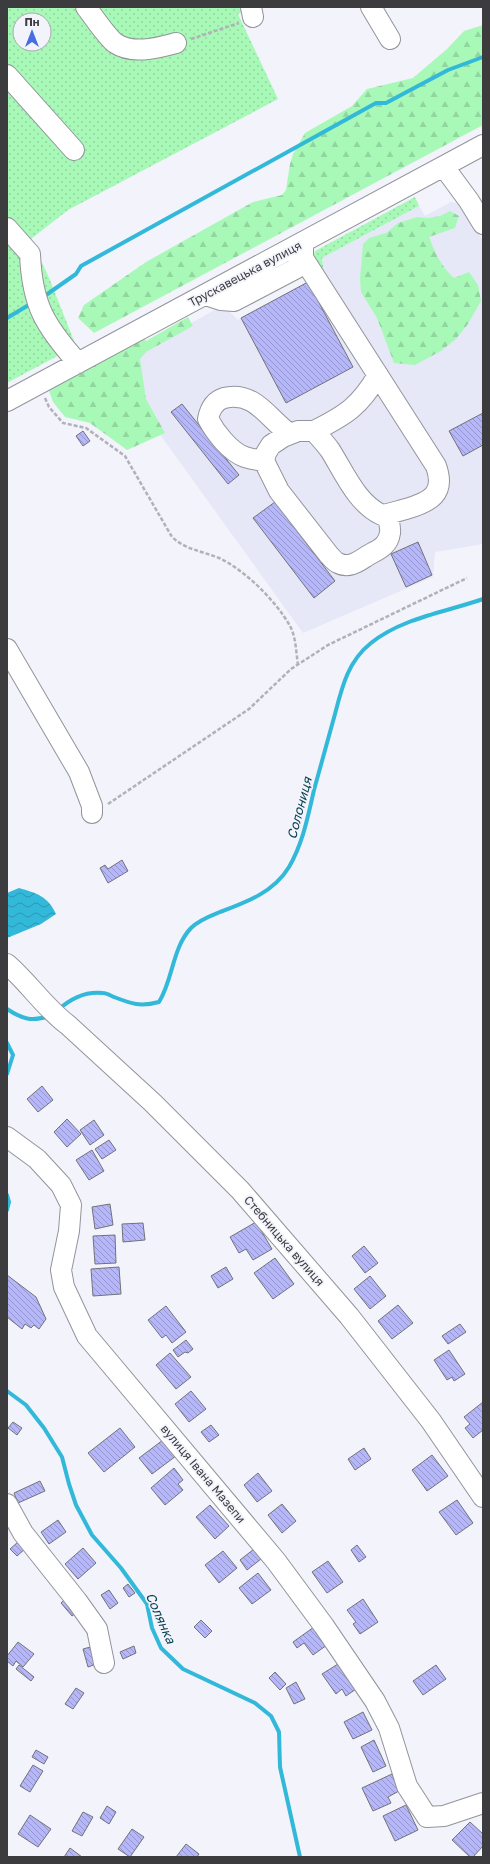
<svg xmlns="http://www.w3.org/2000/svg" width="490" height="1864" font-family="'Golos Text',sans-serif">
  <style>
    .built { fill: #e7e8f7 }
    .green { fill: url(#green-dots); fill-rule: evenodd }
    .forest { fill: url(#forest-firs) }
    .water { fill: url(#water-waves) }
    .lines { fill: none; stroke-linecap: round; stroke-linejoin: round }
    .stream { stroke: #32b8d9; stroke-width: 4 }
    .building { fill: url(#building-back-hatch); stroke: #727279 }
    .minor-casing { stroke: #93949b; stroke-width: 22 }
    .path { stroke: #b1b1b7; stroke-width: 2.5; stroke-dasharray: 4 2; stroke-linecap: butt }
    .minor { stroke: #fff; stroke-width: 20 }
    .labels { text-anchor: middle; stroke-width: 3.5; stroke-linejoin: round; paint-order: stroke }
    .street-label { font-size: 12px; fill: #3c3c3f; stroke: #f2f3fb }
    .water-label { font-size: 13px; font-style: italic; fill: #023e4c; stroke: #f2f3fb }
  </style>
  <defs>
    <pattern id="green-dots" width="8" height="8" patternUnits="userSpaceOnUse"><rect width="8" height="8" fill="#a8f9b8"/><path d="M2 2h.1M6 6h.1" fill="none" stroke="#92d69f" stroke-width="1.8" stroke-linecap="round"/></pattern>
    <pattern id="forest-firs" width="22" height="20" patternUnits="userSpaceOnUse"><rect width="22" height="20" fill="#a8f9b8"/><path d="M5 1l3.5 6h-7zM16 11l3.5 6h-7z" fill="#92d69f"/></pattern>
    <pattern id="water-waves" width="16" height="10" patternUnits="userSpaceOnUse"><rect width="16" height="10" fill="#32b8d9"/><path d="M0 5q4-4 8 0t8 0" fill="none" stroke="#2c97b1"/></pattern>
    <pattern id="building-back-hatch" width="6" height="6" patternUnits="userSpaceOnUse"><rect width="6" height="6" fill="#b6b7fb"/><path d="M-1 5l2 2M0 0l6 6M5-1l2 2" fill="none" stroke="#9596cd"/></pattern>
  </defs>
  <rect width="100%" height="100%" fill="#f2f3fb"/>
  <path class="built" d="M451,202L461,204L483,241V544L435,552L433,577L303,633L112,368L223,305L238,320L324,274L322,258L419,206L425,216Z"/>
  <path class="green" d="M7,7H253L238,14L278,99L68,210L31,239L50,280L76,346L7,383ZM20,20H44V44H20Z
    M415,197L419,206L322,258L324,274L313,258L315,251Z"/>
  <path class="forest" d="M483,25V125L94,333L78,318L84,305L146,262L253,202L282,195L286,190L290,164L293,154L305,133L352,106L367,89L413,78L447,49L464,31Z
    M450,211L459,216L455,228L429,237C435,253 441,266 454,278L469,272L478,285L481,301L468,324L456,339L441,351L415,365L394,363L377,318L361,292L360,278L363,244L369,238L386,233L398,223L417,217L428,218L440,216Z
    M188,317L193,326L146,352L140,359L146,399L165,433L127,450L90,423L65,417L53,402L48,388L144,337L146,341Z"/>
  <path class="water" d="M19,888C36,893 48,896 56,914L41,924L7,938V893Z"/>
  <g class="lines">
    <path class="stream" d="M46,295L76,274L81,266L376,103H386L448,70L483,57
      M7,318L32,303
      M7,1009C22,1019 32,1022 49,1016
      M58,1010C70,999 85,991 103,993C107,993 111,996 114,997C132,1004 140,1007 159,1002C173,980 172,948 191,928C199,920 210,916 220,912C247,902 274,892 289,867C303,843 308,816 314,790C321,764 328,739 335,714C342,687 348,661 371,643C402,618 446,612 483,599
      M7,1043L13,1055L7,1074
      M7,1195L9,1202L7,1210
      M7,1391L26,1405L44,1428L62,1457L69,1484L76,1505L92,1535L121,1568L147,1604L152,1628L161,1648L183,1669L255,1703L271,1716L279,1732L280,1767L300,1857"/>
  </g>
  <path class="building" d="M308,282L353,367L286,403L241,318Z
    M182,404L239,475L228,484L171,412Z
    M483,413V445L463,456L449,431Z
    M83,431L90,441L83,446L76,436Z
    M275,502L335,581L314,598L253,518Z
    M418,542L432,575L406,587L391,554Z
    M122,860L128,871L108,883L100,868L105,865L108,869Z
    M42,1086L53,1100L38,1112L27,1099Z
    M67,1119L81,1134L67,1147L54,1132Z
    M94,1120L104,1135L90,1145L80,1130Z
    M109,1140L116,1150L102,1159L95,1149Z
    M92,1150L104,1171L89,1180L76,1160Z
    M110,1204L113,1225L95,1229L92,1207Z
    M256,1222L272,1249L253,1260L246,1249L239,1253L230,1237Z
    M143,1223L145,1240L123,1242L122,1224Z
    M115,1235L116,1263L95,1264L93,1236Z
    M364,1246L378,1263L365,1273L352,1256Z
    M275,1258L294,1284L273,1299L254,1273Z
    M119,1267L121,1294L93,1296L91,1269Z
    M226,1267L233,1279L218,1288L211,1276Z
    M7,1275L36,1297L46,1319L39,1329L34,1325L31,1328L25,1324L22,1329L7,1317Z
    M370,1276L386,1296L370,1309L354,1289Z
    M398,1305L413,1323L392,1339L378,1321Z
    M166,1306L186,1332L172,1343L166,1335L162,1338L148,1320Z
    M460,1324L466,1332L448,1344L442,1336Z
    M186,1340L193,1349L188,1353L185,1352L178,1357L173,1350Z
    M449,1350L465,1374L454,1381L452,1377L447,1380L434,1360Z
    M170,1353L191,1377L176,1389L156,1365Z
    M191,1391L206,1409L189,1422L175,1404Z
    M483,1402V1430L473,1438L465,1428L470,1424L464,1417Z
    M13,1422L22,1428L17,1435L8,1428Z
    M211,1425L219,1435L209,1442L201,1432Z
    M120,1428L135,1447L104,1472L88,1453Z
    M163,1440L176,1456L152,1474L139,1458Z
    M364,1448L371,1459L355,1470L348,1459Z
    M432,1455L448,1476L427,1491L412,1470Z
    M174,1468L183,1480L178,1484L183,1490L165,1505L151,1488Z
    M258,1473L272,1491L257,1502L244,1485Z
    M40,1481L45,1491L18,1503L14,1493Z
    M457,1500L473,1523L456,1535L439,1512Z
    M282,1504L296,1521L282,1533L268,1515Z
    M210,1505L229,1526L215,1539L196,1517Z
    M58,1520L66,1532L49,1544L41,1532Z
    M18,1542L25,1549L17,1556L10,1549Z
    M357,1545L366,1557L359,1562L351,1550Z
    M83,1548L96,1563L78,1579L65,1564Z
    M254,1549L261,1559L247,1570L240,1560Z
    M223,1551L237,1568L219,1583L205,1565Z
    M328,1561L343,1582L327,1593L312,1572Z
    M258,1573L271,1590L252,1604L239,1588Z
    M128,1584L135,1593L129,1597L123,1588Z
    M109,1590L118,1603L110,1609L101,1595Z
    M68,1596L80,1610L72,1616L61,1603Z
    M363,1599L378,1622L360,1634L353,1624L356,1622L347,1610Z
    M201,1620L212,1631L205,1638L194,1627Z
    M314,1627L327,1645L313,1655L304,1643L297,1648L293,1642Z
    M18,1642L34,1654L23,1667L16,1661L13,1666L7,1661V1656Z
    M94,1646L99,1663L88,1667L83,1649Z
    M134,1646L136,1653L123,1659L120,1652Z
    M338,1664L356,1689L346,1696L342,1689L336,1694L322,1674Z
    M19,1665L34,1677L31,1681L16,1669Z
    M436,1665L446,1679L423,1695L413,1681Z
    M275,1672L286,1684L280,1690L269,1678Z
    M296,1682L305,1699L294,1704L286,1688Z
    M76,1688L84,1693L73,1709L65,1704Z
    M363,1712L372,1730L353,1739L344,1722Z
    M374,1740L386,1766L373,1772L361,1747Z
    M36,1750L48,1757L44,1764L32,1757Z
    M33,1765L43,1771L30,1792L20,1786Z
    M392,1774L399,1791L388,1797L391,1803L373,1811L362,1788Z
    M406,1805L418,1830L395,1841L383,1816Z
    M107,1806L116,1812L109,1824L100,1818Z
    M83,1812L93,1817L82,1836L72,1831Z
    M30,1815L51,1829L38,1847L18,1834Z
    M470,1822L483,1834V1846L473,1857H470L452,1840Z
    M132,1829L144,1837L130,1857L118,1849Z
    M186,1844L199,1854L197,1857H176Z
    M70,1848L82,1857H64Z"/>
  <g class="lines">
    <g class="minor-casing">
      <path id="minor" d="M86,7C93,16 107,37 115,43C133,55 157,48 176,43
        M251,7L253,17
        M371,7L390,39
        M7,75L74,150
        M444,167L469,201L483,224
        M7,228L30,254C32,305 45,326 78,363
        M303,258L436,466C446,494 430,502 406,509C398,511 390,514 382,515C357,504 344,472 330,450C325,443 319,437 314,431H298L283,437L271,445L266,453L264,461L279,491L329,555C332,558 335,562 338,563C349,569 359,561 367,556C377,550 388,547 390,533C391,528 388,520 388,515
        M206,295L221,300L234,301L297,268L303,258V246
        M7,401L483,145
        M314,431C346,415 360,406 378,375
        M264,461C258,460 251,459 245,457C230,452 215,432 208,419C210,409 214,401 224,398C255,390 269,420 290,434
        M7,649L79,772L92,806V813
        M7,964C29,983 45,1008 68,1025L153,1103L240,1190L349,1316L431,1421L483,1497
        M7,1137L37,1159L61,1185L71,1205L69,1231L61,1270L64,1287L87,1336L276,1561L324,1626L375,1701L389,1728L407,1786L427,1817L444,1816L483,1803
        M7,1504L23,1533L77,1601L97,1629L104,1663"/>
    </g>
    <path class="path" d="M191,39L239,23
      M45,398L49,407L63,423L86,428L125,456L172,537C186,550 202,551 219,558C245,570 276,601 290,626C296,637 296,652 298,665
      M108,804L249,709L291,669L328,645L467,578"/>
    <use href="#minor" class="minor"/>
  </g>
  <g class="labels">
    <g class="street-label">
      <text transform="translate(245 274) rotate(-28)" y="4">Трускавецька вулиця</text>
      <text transform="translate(284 1241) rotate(49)" y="4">Стебницька вулиця</text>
      <text transform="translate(203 1474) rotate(50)" y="4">вулиця Івана Мазепи</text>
    </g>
    <g class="water-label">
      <text transform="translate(299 808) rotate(-75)" y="5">Солониця</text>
      <text transform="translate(161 1618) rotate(66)" y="5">Солянка</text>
    </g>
  </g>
  <rect width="490" height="1864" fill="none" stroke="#3c3c3f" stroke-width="16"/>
  <g transform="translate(32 32)"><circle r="19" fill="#f2f3fb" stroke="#a9aab0"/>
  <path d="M0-3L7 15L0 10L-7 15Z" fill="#456ee0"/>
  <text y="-6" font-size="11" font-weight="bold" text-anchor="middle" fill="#3c3c3f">Пн</text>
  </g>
</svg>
